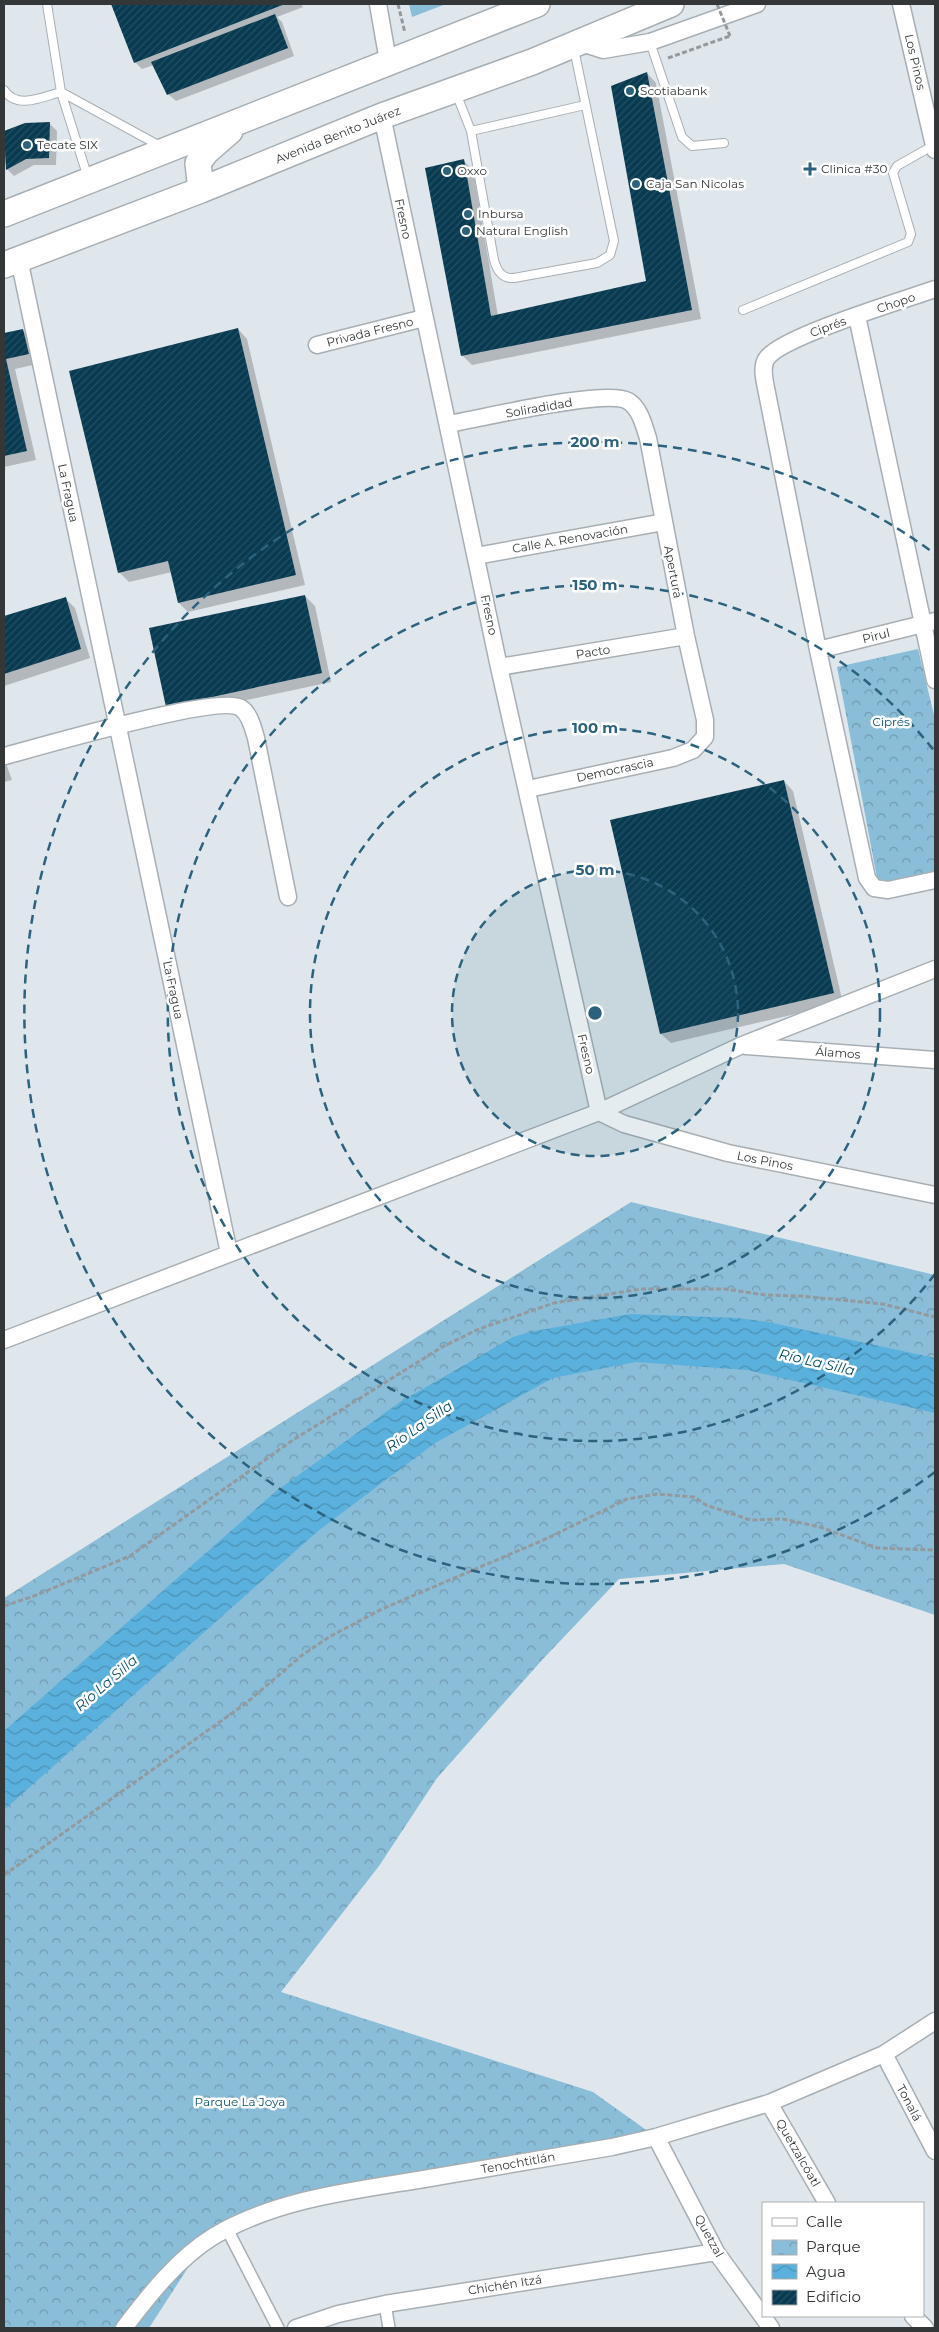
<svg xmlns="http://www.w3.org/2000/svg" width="939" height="2332" font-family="Montserrat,sans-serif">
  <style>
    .grass { fill: #8abdd8 }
    .park { fill: url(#park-crowns) }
    .water { fill: url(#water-waves) }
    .shadow { fill: #0003 }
    .building { fill: url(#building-hatch) }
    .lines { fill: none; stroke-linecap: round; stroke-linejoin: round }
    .service-casing { stroke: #a7afb4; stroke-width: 10 }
    .pedestrian-casing { stroke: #a7afb4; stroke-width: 14 }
    .minor-casing { stroke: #a7afb4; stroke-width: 19 }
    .primary-casing { stroke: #a7afb4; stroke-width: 28 }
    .path { stroke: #93999d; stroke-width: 3; stroke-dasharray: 5 2.5; stroke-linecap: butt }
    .service { stroke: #fff; stroke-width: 8 }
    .pedestrian { stroke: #fff; stroke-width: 11 }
    .minor { stroke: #fff; stroke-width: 16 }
    .primary { stroke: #fff; stroke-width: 25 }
    .path-bridge { stroke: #93999d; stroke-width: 3; stroke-dasharray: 5 2.5; stroke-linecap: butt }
    .ring { fill: none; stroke: #2c627d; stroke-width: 2.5; stroke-dasharray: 9 6 }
    .poi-dot { fill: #2c627d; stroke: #fff; stroke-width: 2 }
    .labels { text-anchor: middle; stroke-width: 5; stroke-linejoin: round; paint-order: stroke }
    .street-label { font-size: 12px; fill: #333738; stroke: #fff }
    .poi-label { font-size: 12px; fill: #333738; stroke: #fff; text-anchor: start }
    .park-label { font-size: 12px; fill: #07516e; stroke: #fff }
    .water-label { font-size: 14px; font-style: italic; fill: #004b68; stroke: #fff }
    .centre { fill: #2c627d; stroke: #fff; stroke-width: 2.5 }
    .ring-label { font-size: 15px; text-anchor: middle; font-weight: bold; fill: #2c627d; stroke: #fff; stroke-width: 5; stroke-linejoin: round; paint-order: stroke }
  </style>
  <defs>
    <pattern id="park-crowns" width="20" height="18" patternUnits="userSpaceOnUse" patternTransform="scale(1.25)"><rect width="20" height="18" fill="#8abdd8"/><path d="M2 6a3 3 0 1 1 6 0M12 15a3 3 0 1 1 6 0" fill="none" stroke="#719ab0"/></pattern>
    <pattern id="water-waves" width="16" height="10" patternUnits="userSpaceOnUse" patternTransform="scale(1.25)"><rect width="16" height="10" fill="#5ab1dd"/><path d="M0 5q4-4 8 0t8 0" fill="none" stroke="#4b91b4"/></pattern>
    <pattern id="building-hatch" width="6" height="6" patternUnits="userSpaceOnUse" patternTransform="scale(1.25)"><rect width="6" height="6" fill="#083b51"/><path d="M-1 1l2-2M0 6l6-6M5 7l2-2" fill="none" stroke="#244f62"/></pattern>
  </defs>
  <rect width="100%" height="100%" fill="#dfe7ec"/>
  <path class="grass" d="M409,4H446L412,17Z"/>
  <path class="park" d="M918,649L935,719V875L879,888L837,667Z
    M631,1202L935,1275V1615L784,1564L619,1579L543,1659L437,1778L379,1866L281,1992L593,2092L656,2137L343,2192L204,2243L149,2328H4V1598Z"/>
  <path class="water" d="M630,1314L737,1318L768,1322L935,1358V1413L747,1370L636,1362L553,1378L435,1443L318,1531L4,1810V1731L275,1492L400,1402L513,1337L529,1332Z"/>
  <path class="shadow" d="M112,4H301L303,7L277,17L282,22L294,56L176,101L168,94L154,65L142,69L135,62Z
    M647,73L656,83L701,319L472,365L462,355L463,160L473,170L498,316L648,282Z
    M25,124H50L57,131L56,165H34L14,176L7,169L4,154V132Z
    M238,329L247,339L305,585L188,612L179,603L172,572L129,582L120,573L70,372Z
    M22,330L32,339L37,364L15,369L36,460L4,467V334Z
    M305,596L315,606L331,682L177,715L167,706Z
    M66,599L75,608L90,658L4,686V617Z
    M4,758L12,780L4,782Z
    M784,781L793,791L843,1003L671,1043L661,1034Z"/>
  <path class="building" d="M111,4H285L134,63Z
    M275,14L288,48L167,95L151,62Z
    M647,72L692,310L461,356L425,168L464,159L491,316L646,281L611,86Z
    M50,122L49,158L26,159L6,170L4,131L25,123Z
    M238,328L296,575L178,603L168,561L118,573L69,371Z
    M23,329L29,354L6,359L27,451L4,456V333Z
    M305,595L322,673L166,707L149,628Z
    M66,597L81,649L4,674V616Z
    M784,780L834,993L660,1034L610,820Z"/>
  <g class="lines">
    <g class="service-casing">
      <path id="service" d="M47,4L61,92L88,178
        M650,42L682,137L692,146L724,143
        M4,90C17,110 42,97 61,92L160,146
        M456,93L471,131L494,260C497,271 502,279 514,278L597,263L610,255L614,241L574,49
        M471,131L585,105
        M743,310L908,242L911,234L893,173L897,166L934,145"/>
    </g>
    <g class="pedestrian-casing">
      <path id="pedestrian" d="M227,2229L278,2328
        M385,2304L389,2328"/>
    </g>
    <g class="minor-casing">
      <path id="minor" d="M378,4L388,61
        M901,4L935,150
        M578,42L603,50L650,42L757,4
        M382,116L499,667L599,1112L624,1124L728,1153L935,1195
        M19,259L229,1253
        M935,289C904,300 783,336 767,358C761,366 764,378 766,388L818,650L867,878L874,888L888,890L935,880
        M857,316L935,680
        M317,345L424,318
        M448,424C479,419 606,388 628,401C640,408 644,426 648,438L686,636L705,720V737L693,750L673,758L528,789
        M476,556L664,522
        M818,650L935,621
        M499,667L686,636
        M5,756C38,747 220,694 241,708C250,714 253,728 256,738L288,897
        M746,1046L935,1060
        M4,1340L599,1112L740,1046L935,969
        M884,2054L935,2151
        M769,2103L827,2203
        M656,2137L716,2252L771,2328
        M913,2316L925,2328
        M124,2328C149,2295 178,2258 214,2236C275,2200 349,2191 418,2180C482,2169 547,2158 612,2147L656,2137L769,2103L884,2054L935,2021
        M296,2328L338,2314L385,2304L716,2252"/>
    </g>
    <g class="primary-casing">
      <path id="primary" d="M201,190L198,163L206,152L230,131
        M4,214L537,4
        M4,265L201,190L382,116L532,62L671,4"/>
    </g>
    <path class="path" d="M398,4L405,33
      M668,58L730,36
      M4,1606L34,1596L130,1556L293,1440L442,1347L479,1329L554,1303L641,1289H725L765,1295L801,1296L883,1304L935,1317
      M4,1875L245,1704L301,1656L329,1637L382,1609L548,1538L627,1499L657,1494L694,1497L706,1505L750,1520L783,1519L820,1527L877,1548L935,1550"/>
    <use href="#service" class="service"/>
    <use href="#pedestrian" class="pedestrian"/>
    <use href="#minor" class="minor"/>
    <use href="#primary" class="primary"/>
    <path class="path-bridge" d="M717,4L730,36"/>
  </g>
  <circle cx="595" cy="1013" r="143" fill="#2c627d" fill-opacity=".12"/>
  <g class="ring">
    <circle cx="595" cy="1013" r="143"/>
    <circle cx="595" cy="1013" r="285"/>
    <path d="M935 1274A428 428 0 1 1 935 752"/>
    <path d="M935 1472A571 571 0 1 1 935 554"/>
  </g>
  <g class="poi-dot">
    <circle cx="630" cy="91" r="5"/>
    <circle cx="27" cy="145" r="5"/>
    <path d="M807.5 161.5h5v5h5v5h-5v5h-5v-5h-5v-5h5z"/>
    <circle cx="447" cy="171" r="5"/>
    <circle cx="636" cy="184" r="5"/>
    <circle cx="468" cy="214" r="5"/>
    <circle cx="466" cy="231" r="5"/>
  </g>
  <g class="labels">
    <g class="street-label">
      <text transform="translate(915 62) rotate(77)" y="4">Los Pinos</text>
      <text transform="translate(338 135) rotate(-22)" y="4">Avenida Benito Juárez</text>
      <text transform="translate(403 219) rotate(78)" y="4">Fresno</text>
      <text transform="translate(896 303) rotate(-19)" y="4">Chopo</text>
      <text transform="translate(828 327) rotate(-20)" y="4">Ciprés</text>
      <text transform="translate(370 332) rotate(-14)" y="4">Privada Fresno</text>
      <text transform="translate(539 408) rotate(-10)" y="4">Soliradidad</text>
      <text transform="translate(68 493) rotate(78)" y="4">La Fragua</text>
      <text transform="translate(570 539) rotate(-10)" y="4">Calle A. Renovación</text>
      <text transform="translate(673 572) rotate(79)" y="4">Apertura</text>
      <text transform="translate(489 615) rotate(78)" y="4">Fresno</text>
      <text transform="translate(876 636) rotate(-14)" y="4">Pirul</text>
      <text transform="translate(593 652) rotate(-9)" y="4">Pacto</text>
      <text transform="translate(615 770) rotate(-12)" y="4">Democrascia</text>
      <text transform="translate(173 990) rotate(78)" y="4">La Fragua</text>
      <text transform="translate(838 1053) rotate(4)" y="4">Álamos</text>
      <text transform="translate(586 1054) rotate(77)" y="4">Fresno</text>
      <text transform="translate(765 1161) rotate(11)" y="4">Los Pinos</text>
      <text transform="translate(909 2103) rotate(62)" y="4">Tonalá</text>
      <text transform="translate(798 2153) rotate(60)" y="4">Quetzalcóatl</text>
      <text transform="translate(518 2163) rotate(-10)" y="4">Tenochtitlán</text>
      <text transform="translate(709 2236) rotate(61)" y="4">Quetzal</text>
      <text transform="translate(505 2285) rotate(-9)" y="4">Chichén Itzá</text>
    </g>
    <g class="poi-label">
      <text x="640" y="95">Scotiabank</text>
      <text x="37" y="149">Tecate SIX</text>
      <text x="821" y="173">Clinica #30</text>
      <text x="457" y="175">Oxxo</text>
      <text x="646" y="188">Caja San Nicolas</text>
      <text x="478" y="218">Inbursa</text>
      <text x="476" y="235">Natural English</text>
    </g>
    <g class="park-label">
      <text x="891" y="726">Ciprés</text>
      <text x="240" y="2106">Parque La Joya</text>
    </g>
    <g class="water-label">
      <text transform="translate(817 1362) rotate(13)" y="5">Río La Silla</text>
      <text transform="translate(419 1426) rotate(-35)" y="5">Río La Silla</text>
      <text transform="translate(106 1683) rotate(-41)" y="5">Río La Silla</text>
    </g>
  </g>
  <circle cx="595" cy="1013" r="8" class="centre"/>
  <g class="ring-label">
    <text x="595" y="447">200 m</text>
    <text x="595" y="590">150 m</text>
    <text x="595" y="733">100 m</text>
    <text x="595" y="875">50 m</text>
  </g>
  <rect width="939" height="2332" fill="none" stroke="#333738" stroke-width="10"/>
  <rect x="762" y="2202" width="162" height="115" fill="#ffffff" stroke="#adafaf"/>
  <rect x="772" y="2218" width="25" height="8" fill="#ffffff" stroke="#adafaf"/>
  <text x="806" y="2227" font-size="15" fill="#333738">Calle</text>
  <rect x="772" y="2240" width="25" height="15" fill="url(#park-crowns)" stroke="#adafaf"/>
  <text x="806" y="2252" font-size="15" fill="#333738">Parque</text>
  <rect x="772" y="2264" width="25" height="15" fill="url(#water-waves)" stroke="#adafaf"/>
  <text x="806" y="2277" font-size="15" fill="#333738">Agua</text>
  <rect x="772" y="2290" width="25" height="15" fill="url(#building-hatch)" stroke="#adafaf"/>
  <text x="806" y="2302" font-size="15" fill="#333738">Edificio</text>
</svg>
